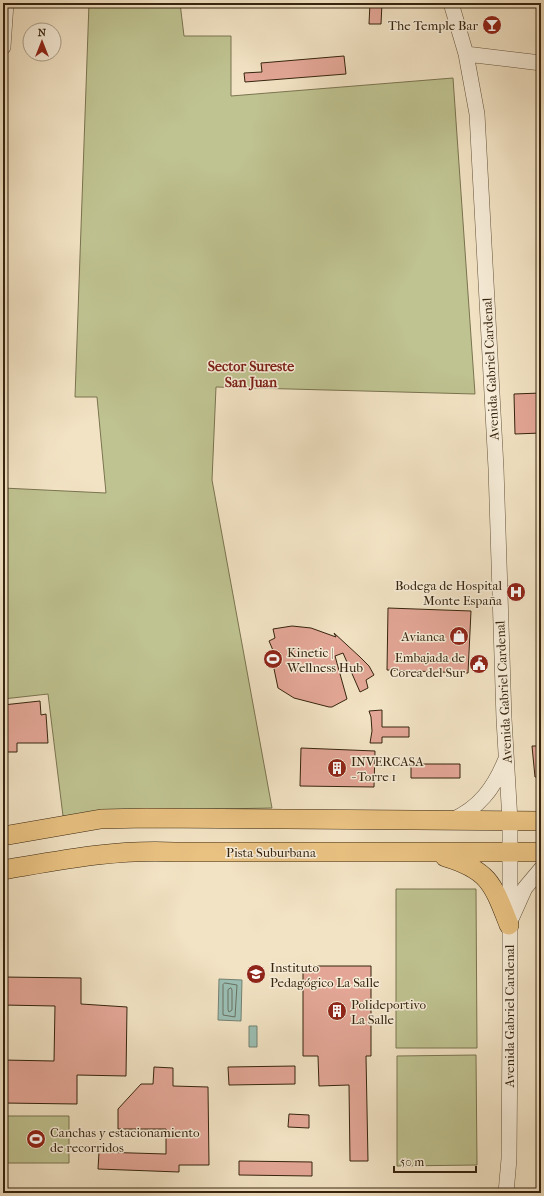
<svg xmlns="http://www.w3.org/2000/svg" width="544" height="1196" font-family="'IM FELL French Canon',serif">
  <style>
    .green { fill: #bfc391; stroke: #7a7450 }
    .water { fill: #9bbeb3; stroke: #738071 }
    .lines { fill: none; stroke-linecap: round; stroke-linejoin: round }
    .shore { stroke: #687160; stroke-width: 1 }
    .building { fill: #e4a797; stroke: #36240e }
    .minor-casing { stroke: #65543c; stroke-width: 16 }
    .major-casing { stroke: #36240e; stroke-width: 20 }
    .minor { stroke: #f7edd9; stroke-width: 15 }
    .major { stroke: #e9c282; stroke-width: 19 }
    .labels { text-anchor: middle; stroke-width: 3; stroke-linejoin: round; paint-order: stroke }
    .poi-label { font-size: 13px; fill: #36240e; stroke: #f7edd9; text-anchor: start }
    .street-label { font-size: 13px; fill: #36240e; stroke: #f7edd9 }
    .neighbourhood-label { font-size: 14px; font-weight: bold; fill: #7a1f14; stroke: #f7edd9 }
  </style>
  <rect width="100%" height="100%" fill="#f2e3c4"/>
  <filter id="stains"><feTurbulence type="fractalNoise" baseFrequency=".005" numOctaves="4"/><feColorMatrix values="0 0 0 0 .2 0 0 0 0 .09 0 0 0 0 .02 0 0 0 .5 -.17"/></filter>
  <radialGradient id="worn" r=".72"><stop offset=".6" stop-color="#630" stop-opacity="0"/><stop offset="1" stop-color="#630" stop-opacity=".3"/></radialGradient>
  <path class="green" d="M89,3H180L184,36H231V96L453,78L475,394L216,387L212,480L272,808L115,811L63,816L48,694L3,699V488L106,493L97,397H75Z
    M396,889H476L477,1048H396Z
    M476,1055L477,1165L397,1166V1056Z
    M3,1116H69V1163H3Z
    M399,1189L476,1190V1193H400Z"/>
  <path class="water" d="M219,979L242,980L241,1021L218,1020Z
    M249,1026H257V1047H249Z"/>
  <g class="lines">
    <path class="shore" d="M225,983L237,985L235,1017L223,1015V985Z
      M231,988L232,990V1010L229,1012L228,1010V990Z"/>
  </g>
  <path class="building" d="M370,3H382L381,24H369Z
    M344,56L346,74L245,82L244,73L262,72L261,63Z
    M541,393V433L515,434L514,394Z
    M388,608L471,611L468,673L387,670Z
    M292,626L311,628L336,637L334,633L360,657L369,666L374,675L366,680L368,688L360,692L343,653L335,656L347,699L332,707H329L294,698L278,688L273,664L278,662L269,641L275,638L273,629Z
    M40,701L41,715L46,714L48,743H17V752H3V705Z
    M382,710V727H409V737H382V743H370L372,731L371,717L369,711Z
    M532,746H541V777H535Z
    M301,748L375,751L374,787L300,786Z
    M411,764H460V778H411Z
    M303,966H371V1056H366L368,1161H350L349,1085L319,1086L318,1056H303Z
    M3,977L81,978V1004L127,1007L126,1076L77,1075V1104L3,1103V1060L54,1061L55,1006L3,1005Z
    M295,1066V1084L229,1085L228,1067Z
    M154,1067L173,1068V1086L208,1087L209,1165H179V1172L98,1169L99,1152L166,1154V1129H118V1109L141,1084H153Z
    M289,1114L309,1115V1128L288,1127Z
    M239,1161L312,1162V1176L239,1175Z"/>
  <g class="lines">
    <g class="minor-casing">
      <path id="minor" d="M451,3L466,54L477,114L496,468L504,719L510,821V1024L509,1159L506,1193
        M3,47L6,3
        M466,54L541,63
        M452,820C479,808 494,788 505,761
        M512,917L525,888L541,869"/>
    </g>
    <g class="major-casing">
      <path id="major" d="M3,836L101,819L146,818L541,821
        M445,857C489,870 493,884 509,925
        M3,870C62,860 115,849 175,852H541"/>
    </g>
    <use href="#minor" class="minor"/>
    <use href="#major" class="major"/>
  </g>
  <defs>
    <g id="bar-disc" transform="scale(1)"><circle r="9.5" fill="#8f2418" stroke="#f7edd9"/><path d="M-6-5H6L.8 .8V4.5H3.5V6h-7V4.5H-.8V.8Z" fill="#fff"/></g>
    <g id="hospital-disc" transform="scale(1)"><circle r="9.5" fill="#8f2418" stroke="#f7edd9"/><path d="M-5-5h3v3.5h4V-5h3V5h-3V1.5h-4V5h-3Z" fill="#fff"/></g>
    <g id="shop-disc" transform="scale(1)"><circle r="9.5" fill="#8f2418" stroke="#f7edd9"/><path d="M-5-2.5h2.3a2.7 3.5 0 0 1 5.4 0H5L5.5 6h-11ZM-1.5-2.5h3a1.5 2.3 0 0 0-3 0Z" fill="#fff"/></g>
    <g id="stadium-disc" transform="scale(1)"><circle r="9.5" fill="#8f2418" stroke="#f7edd9"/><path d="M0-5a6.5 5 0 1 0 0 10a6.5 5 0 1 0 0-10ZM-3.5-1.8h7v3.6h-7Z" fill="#fff"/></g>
    <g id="civic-disc" transform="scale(1)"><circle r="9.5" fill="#8f2418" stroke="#f7edd9"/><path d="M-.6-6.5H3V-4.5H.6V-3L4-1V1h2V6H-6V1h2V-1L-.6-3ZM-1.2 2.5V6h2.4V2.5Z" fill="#fff"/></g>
    <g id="building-disc" transform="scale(1)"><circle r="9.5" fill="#8f2418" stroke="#f7edd9"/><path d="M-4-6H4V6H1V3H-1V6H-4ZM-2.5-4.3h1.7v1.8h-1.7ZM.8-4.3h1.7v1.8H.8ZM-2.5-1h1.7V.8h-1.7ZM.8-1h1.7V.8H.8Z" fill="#fff"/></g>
    <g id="school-disc" transform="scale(1)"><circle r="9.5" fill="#8f2418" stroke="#f7edd9"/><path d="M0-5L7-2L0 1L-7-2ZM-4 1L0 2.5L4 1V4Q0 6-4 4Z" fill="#fff"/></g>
  </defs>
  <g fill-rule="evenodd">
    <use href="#bar-disc" x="492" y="25"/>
    <use href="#hospital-disc" x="516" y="592"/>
    <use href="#shop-disc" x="459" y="636"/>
    <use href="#stadium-disc" x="273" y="659"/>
    <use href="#civic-disc" x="479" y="664"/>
    <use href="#building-disc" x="337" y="768"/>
    <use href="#school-disc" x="256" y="974"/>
    <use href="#building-disc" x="337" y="1011"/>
    <use href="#stadium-disc" x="36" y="1139"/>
  </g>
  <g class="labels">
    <g class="poi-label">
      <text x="478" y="30" text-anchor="end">The Temple Bar</text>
      <text x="502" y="590" text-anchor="end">Bodega de Hospital<tspan x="502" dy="15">Monte España</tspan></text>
      <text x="445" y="641" text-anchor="end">Avianca</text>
      <text x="287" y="657">Kinetic |<tspan x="287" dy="15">Wellness Hub</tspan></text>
      <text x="465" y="662" text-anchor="end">Embajada de<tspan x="465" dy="15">Corea del Sur</tspan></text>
      <text x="351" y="766">INVERCASA<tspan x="351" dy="15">- Torre 1</tspan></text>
      <text x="270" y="972">Instituto<tspan x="270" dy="15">Pedagógico La Salle</tspan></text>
      <text x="351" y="1009">Polideportivo<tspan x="351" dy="15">La Salle</tspan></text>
      <text x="50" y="1137">Canchas y estacionamiento<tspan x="50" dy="15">de recorridos</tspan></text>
    </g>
    <g class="street-label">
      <text transform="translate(490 369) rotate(-93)" y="5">Avenida Gabriel Cardenal</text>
      <text transform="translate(503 692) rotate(-93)" y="5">Avenida Gabriel Cardenal</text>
      <text x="271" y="857">Pista Suburbana</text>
      <text transform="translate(509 1016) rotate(-90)" y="5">Avenida Gabriel Cardenal</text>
    </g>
    <g class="neighbourhood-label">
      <text x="251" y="371">Sector Sureste<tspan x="251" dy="16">San Juan</tspan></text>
    </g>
  </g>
  <rect width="544" height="1196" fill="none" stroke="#f2e3c4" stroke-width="16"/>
  <rect x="4" y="4" width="536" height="1188" fill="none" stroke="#36240e" stroke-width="2"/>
  <rect x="8" y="8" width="528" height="1180" fill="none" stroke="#36240e"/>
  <g transform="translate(42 42)"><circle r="19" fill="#f7edd9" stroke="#aa9d88"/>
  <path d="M0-3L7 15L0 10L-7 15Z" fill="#8f2418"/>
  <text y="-6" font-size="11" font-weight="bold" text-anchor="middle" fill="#36240e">N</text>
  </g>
  <path d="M394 1166v6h82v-6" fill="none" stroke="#36240e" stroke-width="2"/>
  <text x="400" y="1166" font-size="12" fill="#36240e" stroke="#f7edd9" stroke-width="3" paint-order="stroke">50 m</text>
  <rect width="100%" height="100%" filter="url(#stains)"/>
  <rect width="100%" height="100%" fill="url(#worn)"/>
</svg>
